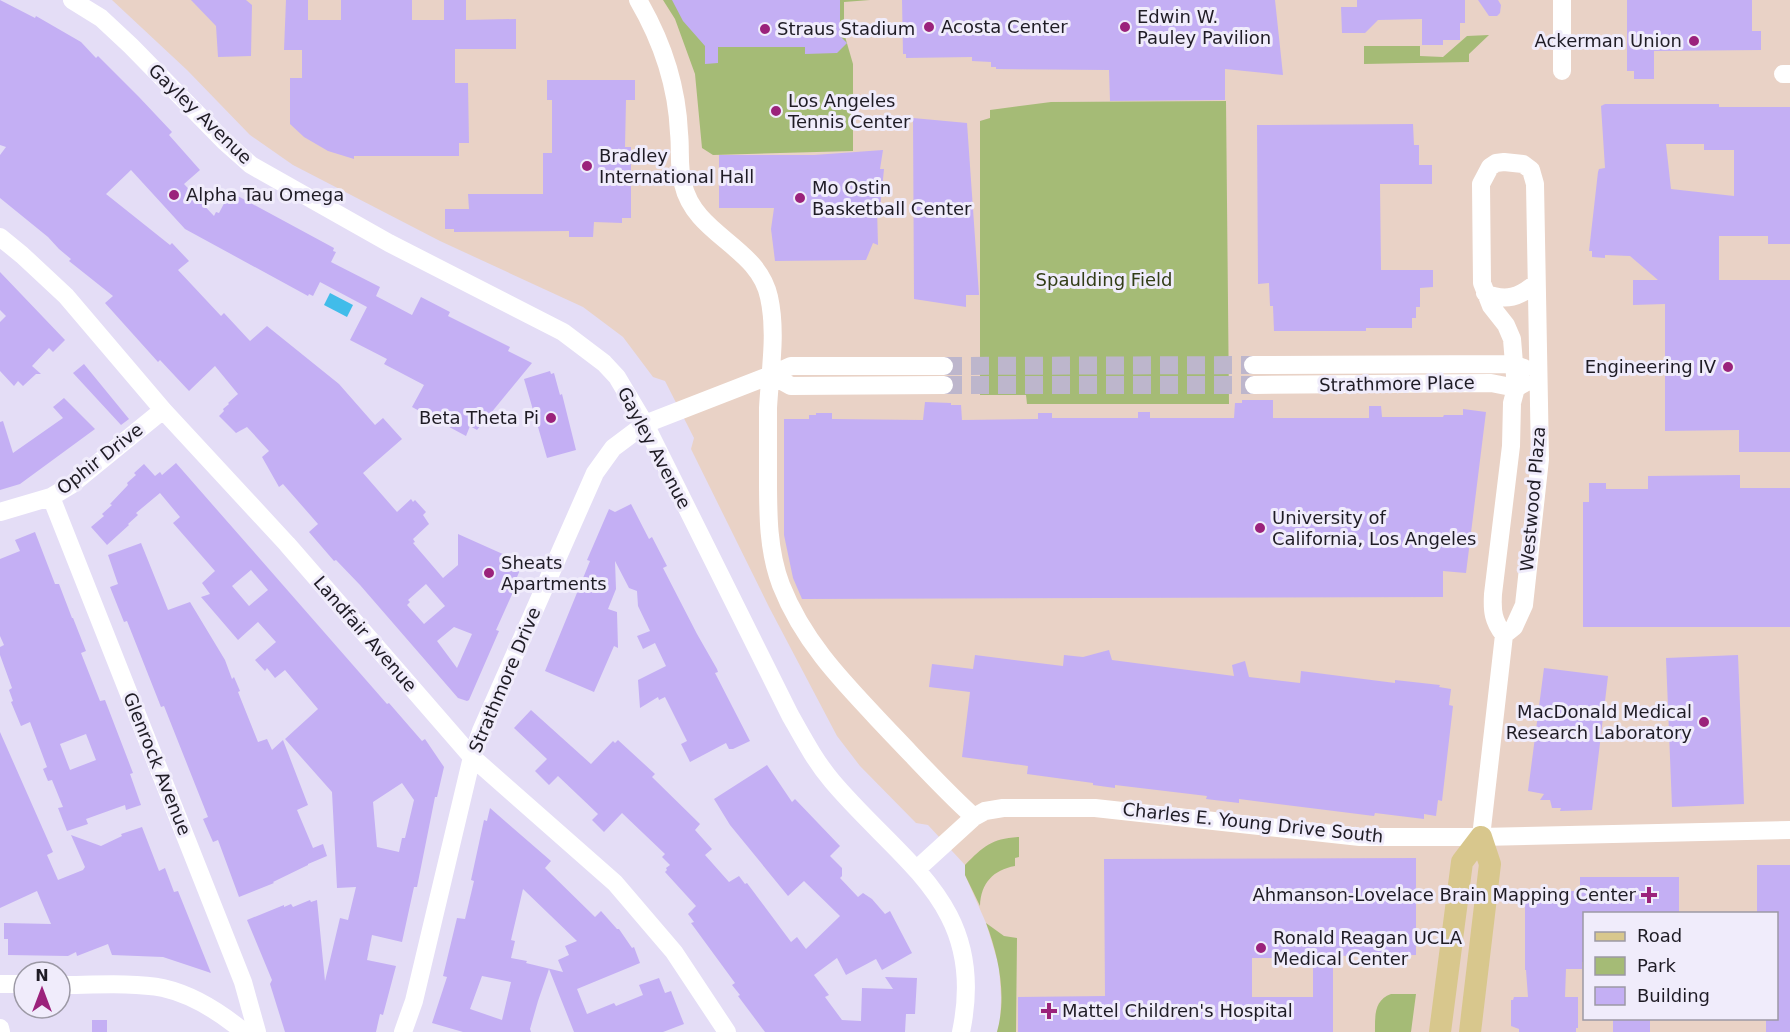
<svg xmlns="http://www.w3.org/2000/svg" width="1790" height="1032" font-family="'DejaVu Sans',sans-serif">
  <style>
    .education { fill: #e9d2c6; fill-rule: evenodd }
    .green { fill: #a5bb76 }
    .water { fill: #41bcea }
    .building { fill: #c4aff4; fill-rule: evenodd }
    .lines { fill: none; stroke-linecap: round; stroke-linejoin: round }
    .minor-tunnel { stroke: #bdb6cc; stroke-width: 18; stroke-dasharray: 18 9; stroke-linecap: butt }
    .minor { stroke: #fff; stroke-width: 18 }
    .major { stroke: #d8c78d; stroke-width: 22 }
    .poi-dot { fill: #9b227b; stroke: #f0ecfb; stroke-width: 2 }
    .labels { text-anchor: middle; stroke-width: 6; stroke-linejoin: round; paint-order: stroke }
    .poi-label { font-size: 18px; fill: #1f1c25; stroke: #f0ecfb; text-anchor: start }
    .street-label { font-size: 18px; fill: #1f1c25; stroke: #f0ecfb }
    .park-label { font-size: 18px; fill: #323d16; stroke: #f0ecfb }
  </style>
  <rect width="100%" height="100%" fill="#e4ddf6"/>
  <path class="education" d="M112,0H1790V1032H997L1000,1023L1001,998L999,966L986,923L965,875V865L928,825L916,823L860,766L837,736L769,607L691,449L694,438L665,381L653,377L623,337L583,307L440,241L293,165L250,135L187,70ZM1584,914H1776V1018H1584Z"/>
  <path class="green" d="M663,0H870L844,2V33L853,64V151L713,155L702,148L695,74L675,19Z
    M1489,35L1469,54V62L1364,64V46H1420V56L1443,57L1467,36Z
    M1226,101L1229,404H1027L1026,395H980V121L990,118V110L1051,102Z
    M1019,837V857L1015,858V866C993,870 981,883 980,906L965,875V865C984,846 991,839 1019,837Z
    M986,923L1004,936L1017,938L1016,1032H997C1007,996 999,957 986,923Z
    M1391,994H1416L1411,1032H1375C1375,1016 1374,1000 1391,994Z"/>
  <path class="water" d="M330,293L353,305L347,317L324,305Z"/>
  <path class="building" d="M0,0L35,18L36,16L81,42L96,58L98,56L139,97L172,132L169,135L200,170L184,184L214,216L216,212L219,213L229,194L233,196L234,194L334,248L333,251L336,252L331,262L380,287L376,296L412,315L421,297L450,312L448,316L510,347L508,351L532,363L477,430L470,426L466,436L412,407L424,385L384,364L387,359L350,340L367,307L320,282L313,296L309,294L308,296L185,229L131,170L106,194L170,245L172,243L189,261L178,270L221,316L224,313L250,341L267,326L339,384L375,425L383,418L402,439L363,473L397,512L411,499L413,502L415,500L426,512L423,515L429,524L413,539L415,542L413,543L443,578L458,565V534L523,563L511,591L513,592L496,630L499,631L469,700L467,701L458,698L360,585L336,560L334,561L309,532L318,524L283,484L279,487L262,457L269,451L247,427L236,433L219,416L224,411L223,409L229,404L228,403L238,394L215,366L189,391L160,360L158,362L105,303L113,296L69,261L71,259L59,249L48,237L0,198V155L6,147L0,145ZM426,584L445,606L424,624L407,605L410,602L408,600ZM454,627L472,634L457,668L437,641Z
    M191,0H246L252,5L251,56L218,57L216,26Z
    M286,0H308V20H341V0H412V20H444V0H466V20L516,19V49H455V83H468L469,143H459V156H354V159L328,151L304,137L290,124V78H302V50H284Z
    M672,0H840V36L847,43L837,53L805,54V47H718V63L705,64V46L683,21Z
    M902,0H1275L1283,75L1225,69V100L1110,101L1109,70L996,69V67H991V62L972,61V57L906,58V54H903Z
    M1357,0H1465V23H1460V40H1443V45H1422V19L1378,20L1365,33H1342L1341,7H1357Z
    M1478,0H1498L1501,5L1500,13L1497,16H1489Z
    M1627,0H1752V31H1761V50L1654,51V79H1634V71H1627Z
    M547,80H635V100H626L625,147H631V218H622V223L594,222L593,237H569V231L454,232V229H445V209H469L468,194H543V153H552V100H547Z
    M1605,104H1719V107H1790V244H1768V236H1719V280H1790V452H1739V430L1665,431V304L1633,305V280H1658L1630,256L1605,255V258L1592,257V251H1589L1598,172L1599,169L1605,168L1601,106ZM1666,144H1704V150H1734V196L1671,189Z
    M913,118L967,123L979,295H966V307L914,299Z
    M1413,124L1414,145H1419V165H1432V184H1380L1381,270H1433V287L1420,288V307H1416V318H1412V328H1366V331H1274L1273,306H1270L1269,283L1258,284L1257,125Z
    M883,150L880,169H884L880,209L877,208L878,245L873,243L866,260L775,261L771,229L774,208H719V155H814Z
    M0,272L65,340L53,352L49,348L32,366L41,374H36L23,386L18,381L14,386L0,371V322L6,316L0,310Z
    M84,364L129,419L121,425L73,373Z
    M550,371L551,374L554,373L560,395L562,394L576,450L547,458L524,379Z
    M64,398L95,429L20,484L0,490V422L3,421L13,453L63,418L53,407Z
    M1242,400H1273V418H1369V406H1381L1382,417H1443L1444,415H1463V409L1486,412L1466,573L1443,571V597L802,599L793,578L784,535V419H809V415H816V413H832V419L923,420L925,402L951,403V405H961L962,420L1038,419V413H1052V418H1138V412H1150V418H1234L1235,403H1242Z
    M176,463L387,704L389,703L422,741L425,739L444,767L437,797H435L417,887H414L402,942L372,935L367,960L396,966L383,1015L380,1014L376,1032H285L270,984L272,980L247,920L284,905V907L291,904L293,907L310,900L311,902L317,900L325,981L340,918L348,920L356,887L337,888L332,792L285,739L318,709L285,670L275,678L267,668L265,671L255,660L276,642L258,622L238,640L201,597L210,594L202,583L215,571L173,523L180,517L160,493L136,513L138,515L128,524L129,525L107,545L91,527L104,516L102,514L112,505L110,504L128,485L127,483L136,475L134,473L144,464L155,476L160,472L162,475ZM251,570L268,590L249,606L232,586ZM402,783L414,800L405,838H402L399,852L377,847L373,802Z
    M1740,475V488H1790V627H1583V502H1589V483H1606V489H1648V476Z
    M631,504L649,539L652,537L667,566L663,568L697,634L717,669L718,672L715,673L750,741L733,749H729L726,743L690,762L681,744L687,741L665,697L659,700L658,697L640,708L638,680L666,666L655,643L643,649L637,636L650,631L638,606L637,591L629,588L615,561L616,589L608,609L617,612L618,648L614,646L594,692L545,671L590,561L587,560L609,509L615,512Z
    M35,532L55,584H59L72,618H73L86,651L81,653L100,701L105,700L133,773L130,774L141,805L126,810L125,805L86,819L88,824L67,831L58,808L63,807L52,780L48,781L43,769L47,767L30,722L21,726L11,702L13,701L9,690L12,688L0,655V647L4,645L0,636V559L20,551L15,540ZM86,734L96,760L70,770L60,744Z
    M141,543L168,610L190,602L225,660L232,679L234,677L240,691L238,692L258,742L267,739L272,750L283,740L308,805L297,810L313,848L323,844L327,856L308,864V865L273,882L274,883L239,897L218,840L213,842L203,819L208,817L164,706L161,707L127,621L124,622L110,587L118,584L108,555Z
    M1109,650L1112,660L1234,676L1232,665L1245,661L1249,677L1300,683L1301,671L1395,683V680L1440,685L1439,687L1451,689L1449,705L1453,706L1442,801L1438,800L1436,816L1424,814V819L1375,813L1374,816L1239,799V803L1206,799L1207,796L1115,785V788L1093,785V783L1027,774L1028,766L962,757L970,692L929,687L932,664L973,669L975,655L1063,666L1064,655L1083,657Z
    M1738,655L1744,804L1672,807L1666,658Z
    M1544,668L1608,676L1592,810L1560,811L1561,808H1552L1550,800H1540L1544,794L1528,791Z
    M531,710L591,764L613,741L615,743L618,740L655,774L652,777L700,824L695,830L712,849L705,855L729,882L739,876L745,884L747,883L791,942L797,937L806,949L840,916L804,881L788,896L730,825L714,799L767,765L792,802L795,799L840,846L830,856L842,868V876L840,878L858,897L863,893L872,899L885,914L890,911L912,953L882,970L876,959L846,975L837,958L814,975L829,995L825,997L842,1020L861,1021L862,988L893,989L885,977L917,978L915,1014H906L905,1032H765L738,996L740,995L732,985L735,983L691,923L694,922L688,914L696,906L665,872L667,870L666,868L670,865L662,857L665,854L622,813L604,832L592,820L598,814L558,776L549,785L535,771L547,759L514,728Z
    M0,732L53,852L47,855L58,880L83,870L85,867L71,835L101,846L122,836L121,834L142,827L159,871L165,868L174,892L178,891L211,973L163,957L112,955L108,944L77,956L76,952L68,956L8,955V939H4V923L51,924L37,891L0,908Z
    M490,808L551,861L545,868L595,917L601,911L617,929H619L632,948L634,947L640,963L577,989L587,1014L614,1003L616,1006L643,995L639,985L659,978L665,993L671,991L684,1024L663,1032H574L549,969L538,1001L530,1029L531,1032H463L432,1023L447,977L443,976L457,918L465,919L474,881L471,880L484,820L487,821ZM523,889L577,941L565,946L569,955L558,960L563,972L526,963L527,961L511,958L515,941L511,940ZM482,976L511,982L502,1020L470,1009Z
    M1416,858V955L1333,956V1032H1018V997L1105,996L1104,859ZM1252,958H1313V997H1252Z
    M1757,865H1790V1032H1766V1018H1776V914H1757Z
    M1580,877H1679V914H1584V962H1582V969H1566L1565,997H1578V1028H1576V1032H1519V1029L1511,1026V1000H1513L1514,997H1528L1526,970H1525V891H1580Z
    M1613,1018H1650V1032H1613Z
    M92,1020H107V1032H92Z"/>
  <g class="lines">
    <path class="minor-tunnel" d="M944,366L1253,365
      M944,385H1254"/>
    <path class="minor" d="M72,0L101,18L131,46L224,141L251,165L389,243L563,332L604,363L617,377L645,424L790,715C803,738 815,761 832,781C902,864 988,905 961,1032
      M638,0C662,41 677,85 679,133C681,150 678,167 683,184C695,236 758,246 769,297C777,333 770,371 768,408C768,432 768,455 768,479C768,514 768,551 781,585C805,646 848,687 892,734C919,762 945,791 974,817
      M1562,71V0
      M1783,74H1790
      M0,237L22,255L66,296L163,410L287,544L472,757L615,883L674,952L727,1032
      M1485,293C1506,302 1520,297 1536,283
      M1253,365L1513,364L1524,368
      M771,375L791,386L944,385
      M1254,385L1491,383L1516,388L1525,383
      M51,497L243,982L257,1032
      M0,512L51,497L71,485L163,410
      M1481,837L1504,635L1514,627L1524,605L1540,459L1535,184L1531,170L1523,164L1504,162L1496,163L1490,167L1481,184L1482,283L1491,306L1506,325L1512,339L1516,388L1512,403L1511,446L1493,594C1492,611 1493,621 1504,635
      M917,869L974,817L985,811L1003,808H1095L1360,837H1481L1790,830
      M0,984H24
      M60,985C90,985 135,982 163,988C194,995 220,1012 244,1032
      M0,1028L1,1032
      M403,1032L414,1001L472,757L481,731L595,473L613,448L645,424L771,375L791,366H944"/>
    <path class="major" d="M1440,1032L1462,862L1481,837
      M1470,1032L1490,864L1481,837"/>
  </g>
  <g class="poi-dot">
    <circle cx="929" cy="27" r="6"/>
    <circle cx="1125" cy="27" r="6"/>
    <circle cx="765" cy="29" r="6"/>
    <circle cx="1694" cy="41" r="6"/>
    <circle cx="776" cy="111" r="6"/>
    <circle cx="587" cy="166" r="6"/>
    <circle cx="174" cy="195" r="6"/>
    <circle cx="800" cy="198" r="6"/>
    <circle cx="1728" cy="367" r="6"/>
    <circle cx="551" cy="418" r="6"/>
    <circle cx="1260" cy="528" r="6"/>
    <circle cx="489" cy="573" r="6"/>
    <circle cx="1704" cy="722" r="6"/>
    <path d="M1646 886h6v6h6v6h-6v6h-6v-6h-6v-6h6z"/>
    <circle cx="1261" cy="948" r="6"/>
    <path d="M1046 1002h6v6h6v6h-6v6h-6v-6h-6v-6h6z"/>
  </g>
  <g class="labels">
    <g class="poi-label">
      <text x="1137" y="23">Edwin W.<tspan x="1137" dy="21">Pauley Pavilion</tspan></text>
      <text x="941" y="33">Acosta Center</text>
      <text x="777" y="35">Straus Stadium</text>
      <text x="1682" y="47" text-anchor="end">Ackerman Union</text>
      <text x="788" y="107">Los Angeles<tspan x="788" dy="21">Tennis Center</tspan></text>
      <text x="599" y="162">Bradley<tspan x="599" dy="21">International Hall</tspan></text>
      <text x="812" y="194">Mo Ostin<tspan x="812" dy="21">Basketball Center</tspan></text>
      <text x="186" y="201">Alpha Tau Omega</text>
      <text x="1716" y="373" text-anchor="end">Engineering IV</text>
      <text x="539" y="424" text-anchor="end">Beta Theta Pi</text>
      <text x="1272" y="524">University of<tspan x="1272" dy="21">California, Los Angeles</tspan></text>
      <text x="501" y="569">Sheats<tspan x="501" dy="21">Apartments</tspan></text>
      <text x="1692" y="718" text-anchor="end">MacDonald Medical<tspan x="1692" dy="21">Research Laboratory</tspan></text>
      <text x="1636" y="901" text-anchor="end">Ahmanson-Lovelace Brain Mapping Center</text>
      <text x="1273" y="944">Ronald Reagan UCLA<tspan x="1273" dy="21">Medical Center</tspan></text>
      <text x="1062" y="1017">Mattel Children's Hospital</text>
    </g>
    <g class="street-label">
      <text transform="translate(200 114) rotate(44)" y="6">Gayley Avenue</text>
      <text transform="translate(1397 384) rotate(-1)" y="6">Strathmore Place</text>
      <text transform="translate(654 448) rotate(62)" y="6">Gayley Avenue</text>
      <text transform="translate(100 459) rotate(-38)" y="6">Ophir Drive</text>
      <text transform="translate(1533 499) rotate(-85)" y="6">Westwood Plaza</text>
      <text transform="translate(365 634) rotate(49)" y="6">Landfair Avenue</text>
      <text transform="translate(505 680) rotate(-67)" y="6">Strathmore Drive</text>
      <text transform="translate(157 764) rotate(68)" y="6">Glenrock Avenue</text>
      <text transform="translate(1253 823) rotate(6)" y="6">Charles E. Young Drive South</text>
    </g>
    <g class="park-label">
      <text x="1104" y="286">Spaulding Field</text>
    </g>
  </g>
  <rect x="1583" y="912" width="195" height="108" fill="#f0ecfb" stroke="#9c99a5" stroke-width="1.5"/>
  <rect x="1595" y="932" width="30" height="9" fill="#d8c78d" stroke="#9c99a5" stroke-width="1.5"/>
  <text x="1637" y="942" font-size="18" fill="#1f1c25">Road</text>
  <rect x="1595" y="957" width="30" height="18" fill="#a5bb76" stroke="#9c99a5" stroke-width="1.5"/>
  <text x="1637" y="972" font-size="18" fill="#1f1c25">Park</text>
  <rect x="1595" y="987" width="30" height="18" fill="#c4aff4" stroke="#9c99a5" stroke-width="1.5"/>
  <text x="1637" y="1002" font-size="18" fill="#1f1c25">Building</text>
  <g transform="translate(42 990)"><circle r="28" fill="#f0ecfb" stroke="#9c99a5" stroke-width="1.5"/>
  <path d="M0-4.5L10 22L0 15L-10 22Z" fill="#9b227b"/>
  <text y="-9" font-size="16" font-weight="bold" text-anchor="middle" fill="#1f1c25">N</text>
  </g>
</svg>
